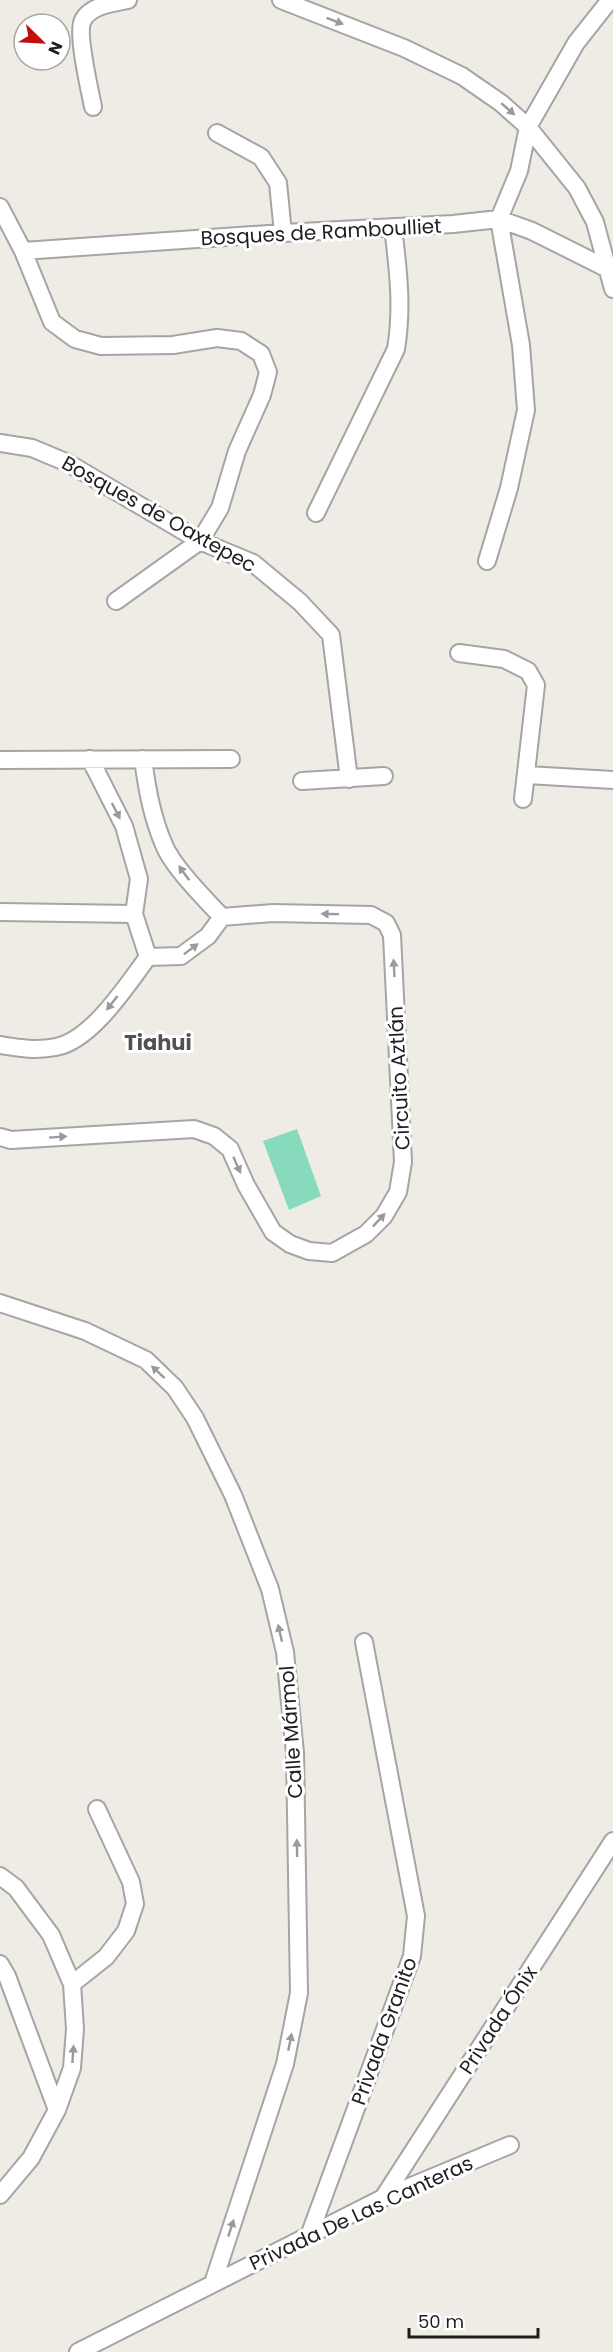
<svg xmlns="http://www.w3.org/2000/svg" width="613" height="2352" font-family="Poppins,sans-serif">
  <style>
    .pitch { fill: #87dabb }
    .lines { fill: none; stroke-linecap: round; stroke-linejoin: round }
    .minor-casing { stroke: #a5a5a5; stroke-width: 20 }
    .minor { stroke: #fff; stroke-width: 16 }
    .oneway { fill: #9a9a9a }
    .labels { text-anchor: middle; stroke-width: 6; stroke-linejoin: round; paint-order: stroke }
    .street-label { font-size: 20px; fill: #1e1e1e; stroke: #fff }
    .neighbourhood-label { font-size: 21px; font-weight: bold; fill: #515151; stroke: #fff }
  </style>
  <rect width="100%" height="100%" fill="#efece5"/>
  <path class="pitch" d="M297,1129L321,1196L289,1210L263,1141Z"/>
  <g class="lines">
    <g class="minor-casing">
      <path id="minor" d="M281,0L404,48L462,76L501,103L528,127L577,188L595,222L613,289
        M93,107C90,91 76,32 83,20C91,5 114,3 128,0
        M217,133L261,157L278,183L283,233
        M0,207L23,251L52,322L75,339L101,346L173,345L217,338L241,341L261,354L268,372L262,395L237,451L220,508L200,541L116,601
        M499,219L519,171L528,127L576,43L610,0
        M23,251L283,233L453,224L499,219L532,231L608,269
        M0,443L32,448L68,463L200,541L253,563L300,602L331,635L349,779
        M316,513L396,349C403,307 398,269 393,227
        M487,561L509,488L526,410L521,345L499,219
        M459,653L504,659L528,671L536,685L523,799
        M90,759L124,826L139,879L134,914L148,957
        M143,759C147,789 152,817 164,845C173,867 205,899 222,917
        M0,760L231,759
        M527,775L613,780
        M302,781L384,776
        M0,912L134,914
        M0,1045C19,1048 36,1051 56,1047C92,1040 127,985 148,957L181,956L208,936L222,917L273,913L371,915L386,923L392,935L403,1162L398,1192L384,1216L366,1234L332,1253L309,1251L290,1244L273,1232L246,1185L230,1149L214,1136L194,1129L11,1140L0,1137
        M0,1303L85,1331L146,1360L175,1388L195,1418L233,1495L270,1589L285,1652L295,1753L299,1993L285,2064L213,2283
        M0,1876L16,1888L51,1935L72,1984L75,2029L72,2068L57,2110L31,2158L0,2195
        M0,1964L7,1976L57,2110
        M72,1984L106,1957L126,1931L135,1904L131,1882L97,1809
        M383,2198L613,1841
        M309,2236L412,1956L416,1916L364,1642
        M78,2352L383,2198L510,2145"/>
    </g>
    <use href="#minor" class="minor"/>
  </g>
  <defs><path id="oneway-solid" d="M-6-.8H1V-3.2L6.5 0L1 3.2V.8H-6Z" transform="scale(1.5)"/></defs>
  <g class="oneway">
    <use href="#oneway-solid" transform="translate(335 21) rotate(21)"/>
    <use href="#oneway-solid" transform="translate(508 109) rotate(41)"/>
    <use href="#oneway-solid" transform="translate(116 811) rotate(63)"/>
    <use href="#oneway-solid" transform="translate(184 873) rotate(-126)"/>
    <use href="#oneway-solid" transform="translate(330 914) rotate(-179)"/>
    <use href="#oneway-solid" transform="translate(191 949) rotate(-37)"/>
    <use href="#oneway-solid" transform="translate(394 968) rotate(-93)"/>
    <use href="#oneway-solid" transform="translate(112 1003) rotate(128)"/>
    <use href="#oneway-solid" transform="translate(58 1137) rotate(-4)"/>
    <use href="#oneway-solid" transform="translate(237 1165) rotate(66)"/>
    <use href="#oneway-solid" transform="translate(379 1220) rotate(-47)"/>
    <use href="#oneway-solid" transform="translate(158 1372) rotate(-137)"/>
    <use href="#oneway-solid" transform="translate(280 1633) rotate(-103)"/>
    <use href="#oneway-solid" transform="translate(297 1848) rotate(-91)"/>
    <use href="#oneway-solid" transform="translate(290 2042) rotate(-79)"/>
    <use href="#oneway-solid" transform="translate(73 2054) rotate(-86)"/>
    <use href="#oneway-solid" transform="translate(231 2228) rotate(-72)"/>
  </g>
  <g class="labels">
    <g class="street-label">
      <text transform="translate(321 232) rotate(-3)" y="7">Bosques de Ramboulliet</text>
      <text transform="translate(159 514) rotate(29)" y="7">Bosques de Oaxtepec</text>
      <text transform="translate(399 1078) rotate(-93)" y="7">Circuito Aztlán</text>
      <text transform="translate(291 1732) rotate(-94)" y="7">Calle Mármol</text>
      <text transform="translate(498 2020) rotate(-57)" y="7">Privada Ónix</text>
      <text transform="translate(384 2031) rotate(-70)" y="7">Privada Granito</text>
      <text transform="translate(361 2213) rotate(-25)" y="7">Privada De Las Canteras</text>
    </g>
    <g class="neighbourhood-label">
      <text x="158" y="1050">Tiahui</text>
    </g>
  </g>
  <g transform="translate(42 42) rotate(114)"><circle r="28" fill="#ffffff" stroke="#a5a5a5" stroke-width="1.5"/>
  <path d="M0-4.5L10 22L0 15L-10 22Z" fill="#c20d0b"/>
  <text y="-9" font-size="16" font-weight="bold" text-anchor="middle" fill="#1e1e1e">N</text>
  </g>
  <path d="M409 2328v9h129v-9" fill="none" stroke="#1e1e1e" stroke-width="3"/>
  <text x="418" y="2328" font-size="18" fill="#1e1e1e" stroke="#ffffff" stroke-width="4.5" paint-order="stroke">50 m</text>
</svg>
